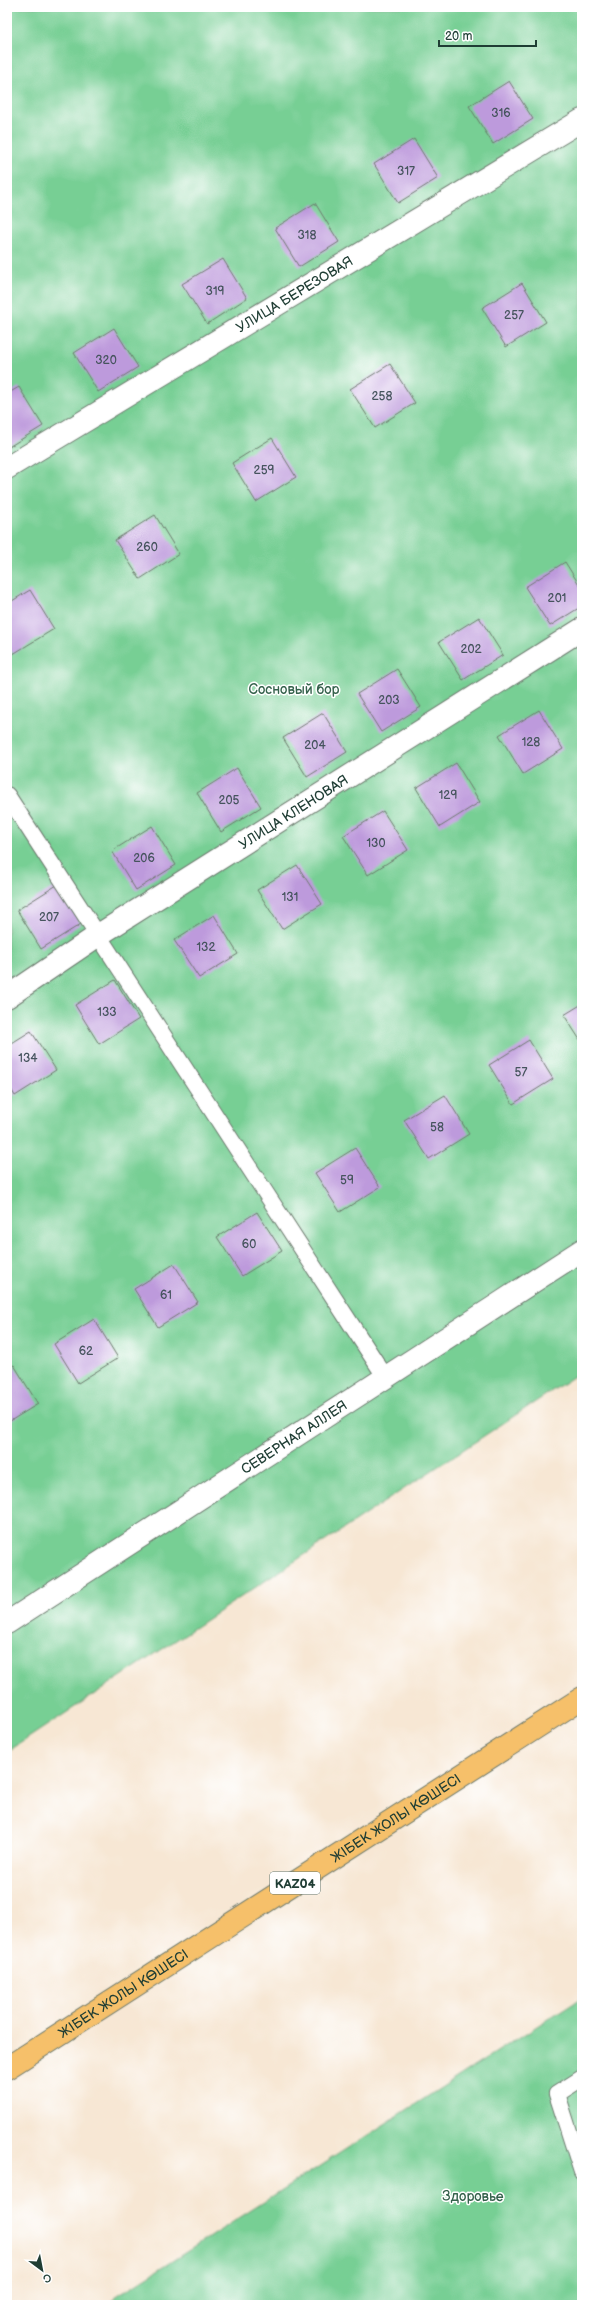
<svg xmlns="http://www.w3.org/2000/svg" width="589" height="2312" font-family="'Balsamiq Sans',sans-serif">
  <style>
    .green { fill: #77cf94; stroke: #4b8664 }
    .building { fill: #bd9adc }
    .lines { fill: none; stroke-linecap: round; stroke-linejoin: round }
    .lane-casing { stroke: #6b786c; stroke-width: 18 }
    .street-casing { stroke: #6b786c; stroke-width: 24 }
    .highway-casing { stroke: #6b786c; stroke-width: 24 }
    .lane { stroke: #fff; stroke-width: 16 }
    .street { stroke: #fff; stroke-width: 22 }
    .highway { stroke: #f6c06b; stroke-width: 22 }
    .labels { text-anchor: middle; stroke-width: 3; stroke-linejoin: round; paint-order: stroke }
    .number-label { font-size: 12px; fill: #46545e }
    .shield { fill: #fff; stroke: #627771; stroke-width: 1 }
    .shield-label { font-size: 13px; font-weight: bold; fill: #1f3d34 }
    .street-label { font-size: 14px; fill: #1f3d34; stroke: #fff }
    .park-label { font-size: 14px; fill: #35624c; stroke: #fff }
  </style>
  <rect width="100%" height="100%" fill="#fff"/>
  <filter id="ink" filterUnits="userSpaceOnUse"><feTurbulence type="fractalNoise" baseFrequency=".025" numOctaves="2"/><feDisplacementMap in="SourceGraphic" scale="8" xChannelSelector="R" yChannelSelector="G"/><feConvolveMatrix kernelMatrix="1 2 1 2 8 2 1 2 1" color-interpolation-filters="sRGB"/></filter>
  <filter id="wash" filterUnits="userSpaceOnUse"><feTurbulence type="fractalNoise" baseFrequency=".012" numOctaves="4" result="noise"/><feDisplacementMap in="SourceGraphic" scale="16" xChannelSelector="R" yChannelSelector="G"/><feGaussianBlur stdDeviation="0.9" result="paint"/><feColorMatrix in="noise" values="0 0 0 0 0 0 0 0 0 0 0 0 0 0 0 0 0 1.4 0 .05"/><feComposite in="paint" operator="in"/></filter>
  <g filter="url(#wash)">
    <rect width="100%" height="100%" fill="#f7e7d4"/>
    <path class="green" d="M7,7H582V1371L7,1752Z
      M582,1997V2305H104Z"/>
    <g id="blocks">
      <path class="building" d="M509,81L533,119L493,144L469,106Z
        M414,139L438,178L398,203L374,164Z
        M315,203L339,242L299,267L275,228Z
        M223,259L247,298L207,324L182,284Z
        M522,283L546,322L506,347L482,308Z
        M114,328L138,367L98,392L74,353Z
        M390,364L415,403L375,428L350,389Z
        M19,387L43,426L7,448V394Z
        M272,438L296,477L256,502L232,463Z
        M155,515L179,554L140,579L115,540Z
        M565,562L582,589V606L550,626L525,587Z
        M30,590L54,629L13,654L7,644V604Z
        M479,617L503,655L463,680L439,642Z
        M397,669L421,707L381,732L357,694Z
        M539,710L563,749L523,774L499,735Z
        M323,713L347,752L307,777L283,738Z
        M456,763L480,802L440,827L416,788Z
        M237,768L261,807L221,832L197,793Z
        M383,811L408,850L368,875L343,836Z
        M152,826L176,865L136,890L112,851Z
        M297,865L322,904L282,929L257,890Z
        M57,885L81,924L41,949L17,910Z
        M214,915L238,954L199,978L174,940Z
        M115,980L139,1019L99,1044L75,1005Z
        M582,1004V1043L564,1015Z
        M31,1031L56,1070L15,1096L7,1082V1046Z
        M529,1040L553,1079L513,1104L489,1065Z
        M445,1095L469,1134L429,1159L404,1120Z
        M355,1148L380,1187L340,1212L315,1173Z
        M257,1212L282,1251L242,1276L217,1237Z
        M174,1264L198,1302L158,1327L134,1289Z
        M94,1319L118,1358L78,1383L54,1344Z
        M14,1365L38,1404L7,1423V1369Z"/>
    </g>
  </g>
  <g filter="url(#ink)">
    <use href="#blocks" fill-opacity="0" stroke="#6b786c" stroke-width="1"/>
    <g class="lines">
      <g class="lane-casing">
        <path id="lane" d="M7,795L386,1378
          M582,2078L557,2094L582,2172"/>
      </g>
      <g class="street-casing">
        <g id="street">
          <path id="s1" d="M7,468L582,120"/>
          <path id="s2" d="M7,997L97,936L582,629"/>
          <path id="s3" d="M7,1623L582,1250"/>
        </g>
      </g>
      <g class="highway-casing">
        <g id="highway">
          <path id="s4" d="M7,2068L582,1698"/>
        </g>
      </g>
      <use href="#lane" class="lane"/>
      <use href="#street" class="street"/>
      <use href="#highway" class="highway"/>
    </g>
  </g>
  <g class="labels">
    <g class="number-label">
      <text x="501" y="117">316</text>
      <text x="406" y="175">317</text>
      <text x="307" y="239">318</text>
      <text x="215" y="295">319</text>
      <text x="514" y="319">257</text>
      <text x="106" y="364">320</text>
      <text x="382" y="400">258</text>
      <text x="264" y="474">259</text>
      <text x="147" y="551">260</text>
      <text x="557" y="602">201</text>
      <text x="471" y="653">202</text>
      <text x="389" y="704">203</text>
      <text x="531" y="746">128</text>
      <text x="315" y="749">204</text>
      <text x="448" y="799">129</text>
      <text x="229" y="804">205</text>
      <text x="376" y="847">130</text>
      <text x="144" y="862">206</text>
      <text x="290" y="901">131</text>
      <text x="49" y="921">207</text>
      <text x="206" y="951">132</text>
      <text x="107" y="1016">133</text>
      <text x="28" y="1062">134</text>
      <text x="521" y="1076">57</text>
      <text x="437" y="1131">58</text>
      <text x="347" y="1184">59</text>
      <text x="249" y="1248">60</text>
      <text x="166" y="1299">61</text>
      <text x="86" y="1355">62</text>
    </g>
    <rect class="shield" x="270" y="1872" width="50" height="22" rx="3"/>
    <g class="shield-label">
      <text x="295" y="1888">KАZ04</text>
    </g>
    <g class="street-label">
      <text dy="5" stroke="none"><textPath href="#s1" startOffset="336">УЛИЦА БЕРЕЗОВАЯ</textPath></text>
      <text dy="5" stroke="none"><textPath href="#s2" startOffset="341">УЛИЦА КЛЕНОВАЯ</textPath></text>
      <text dy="5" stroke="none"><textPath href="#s3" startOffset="342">СЕВЕРНАЯ АЛЛЕЯ</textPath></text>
      <text dy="5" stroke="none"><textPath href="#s4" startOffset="462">ЖІБЕК ЖОЛЫ КӨШЕСІ</textPath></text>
      <text dy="5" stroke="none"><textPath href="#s4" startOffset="138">ЖІБЕК ЖОЛЫ КӨШЕСІ</textPath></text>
    </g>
    <g class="park-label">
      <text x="294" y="694">Сосновый бор</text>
      <text x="473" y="2201">Здоровье</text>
    </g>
  </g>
  <rect width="589" height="2312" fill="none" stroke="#fff" stroke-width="24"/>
  <g transform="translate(42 2270) rotate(148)" stroke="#ffffff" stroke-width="3" paint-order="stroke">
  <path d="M0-3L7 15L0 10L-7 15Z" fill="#1f3d34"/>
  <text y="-6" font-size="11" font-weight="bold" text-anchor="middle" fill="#1f3d34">С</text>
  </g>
  <path d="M439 40v6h97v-6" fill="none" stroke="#1f3d34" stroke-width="2"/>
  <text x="445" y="40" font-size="12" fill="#1f3d34" stroke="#ffffff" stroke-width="3" paint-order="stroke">20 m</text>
</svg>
